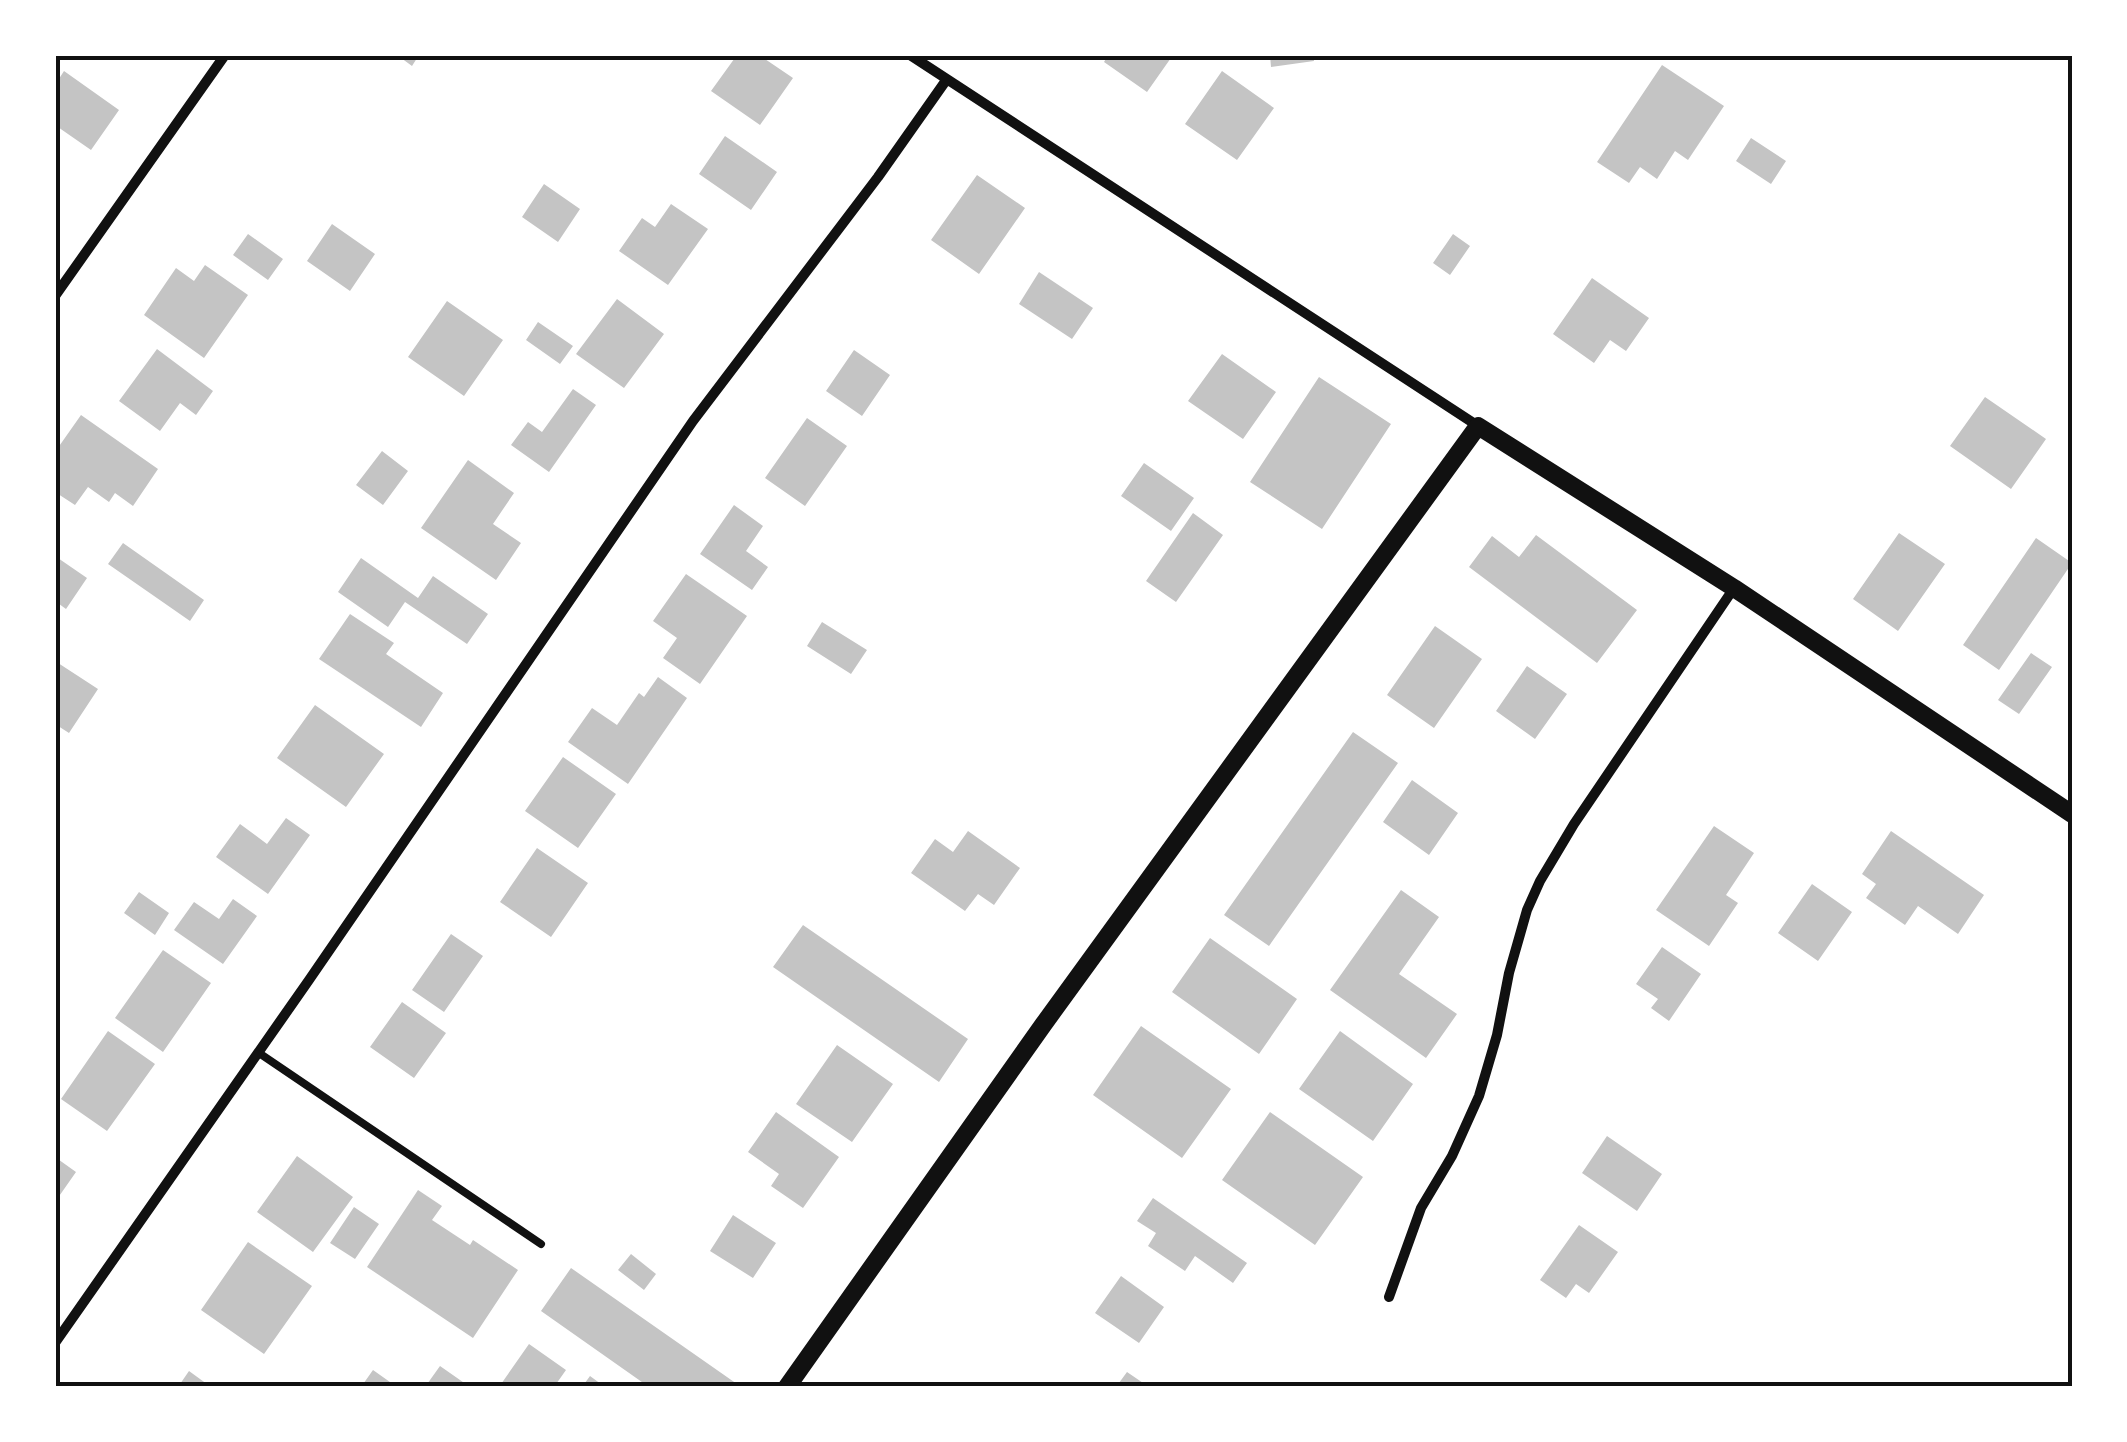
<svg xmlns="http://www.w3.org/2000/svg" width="2127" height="1442" font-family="Ubuntu,sans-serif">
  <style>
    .building { fill: #c4c4c4 }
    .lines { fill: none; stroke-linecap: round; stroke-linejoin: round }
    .service { stroke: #111; stroke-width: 8 }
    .minor { stroke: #111; stroke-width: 10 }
    .tertiary { stroke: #111; stroke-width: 18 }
    .neatline { fill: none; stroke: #111; stroke-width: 4 }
  </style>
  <rect width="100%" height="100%" fill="#fff"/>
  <path class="building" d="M397,55H419L412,66Z
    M737,55H759L793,78L760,125L711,91Z
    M1108,55H1173L1147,92L1104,62Z
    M1270,55H1313L1314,61L1271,67Z
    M1662,65L1724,106L1688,160L1675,151L1657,179L1640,167L1629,183L1597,162Z
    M64,71L119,110L91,150L55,125V85Z
    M1222,71L1274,108L1237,160L1185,124Z
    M725,136L777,172L751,210L699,174Z
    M1751,138L1786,161L1771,184L1736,161Z
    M977,175L1025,208L979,274L931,240Z
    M544,184L580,209L558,242L522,217Z
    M671,204L708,229L668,285L619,251L642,218L655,227Z
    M332,224L375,254L350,291L307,261Z
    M248,234L283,259L268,280L233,255Z
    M1453,234L1470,246L1450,275L1433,263Z
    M205,265L248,295L204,358L144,315L176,268L194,281Z
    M1039,272L1093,308L1072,339L1019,304Z
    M1592,278L1649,318L1626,351L1610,340L1594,363L1553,334Z
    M617,299L664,334L624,388L576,354Z
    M447,301L503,340L464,396L408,357Z
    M538,322L573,346L560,364L526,340Z
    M157,349L213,391L196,415L180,403L160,431L119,401Z
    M854,350L890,375L862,416L826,391Z
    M1222,354L1276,392L1243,439L1188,401Z
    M1319,377L1391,424L1322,529L1250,482Z
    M573,389L596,405L549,472L511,445L528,422L542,432Z
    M1985,397L2046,439L2011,489L1950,446Z
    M81,415L158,469L133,506L115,493L109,502L88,487L75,505L55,492V452Z
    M807,418L847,446L805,506L765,478Z
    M382,451L408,471L383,505L356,485Z
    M468,460L514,493L493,524L521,543L496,580L421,528Z
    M1144,463L1194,498L1171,531L1121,496Z
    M734,505L763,526L746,551L768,567L752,590L700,554Z
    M1193,513L1223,535L1176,602L1146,581Z
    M1899,533L1945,564L1898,631L1853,599Z
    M1536,535L1637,610L1597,663L1469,567L1492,536L1519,557Z
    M2036,538L2072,563L1999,670L1963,645Z
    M123,543L204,600L190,621L108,564Z
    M55,556L87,578L66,609L55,601Z
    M361,558L418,598L433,576L488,614L467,644L405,602L388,627L338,592Z
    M686,574L747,616L700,684L663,658L677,638L653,621Z
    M350,614L394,643L386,654L443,693L421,727L319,659Z
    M822,622L867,650L851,674L807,646Z
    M1435,626L1482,659L1434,728L1387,695Z
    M2031,653L2052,667L2019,714L1998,700Z
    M55,661L98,689L69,733L55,724Z
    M1527,666L1567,694L1535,739L1496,711Z
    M658,677L687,698L628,784L568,742L592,708L617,725L639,693L644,697Z
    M315,705L384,754L346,807L277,758Z
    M1353,732L1398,763L1269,946L1224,915Z
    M563,757L616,794L578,848L525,811Z
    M1412,780L1458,813L1429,855L1383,822Z
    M286,818L310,835L268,894L216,857L240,824L267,844Z
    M1714,826L1754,853L1726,895L1738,903L1709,946L1656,910Z
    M968,831L1020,868L994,905L978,894L965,911L911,873L935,839L953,852Z
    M1891,831L1984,895L1958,934L1918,906L1905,925L1866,898L1876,884L1862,874Z
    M537,848L588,883L551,937L500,902Z
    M1812,884L1852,912L1818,961L1778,933Z
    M1401,890L1439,917L1399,974L1457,1014L1426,1058L1330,990Z
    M139,892L169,913L155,935L124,913Z
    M233,899L257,916L223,964L174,930L194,902L219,919Z
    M803,925L968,1039L939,1082L773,967Z
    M451,934L483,956L444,1012L412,990Z
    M1210,938L1297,999L1259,1054L1172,992Z
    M1662,947L1701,974L1669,1021L1651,1008L1658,999L1636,984Z
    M163,950L211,983L163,1052L115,1018Z
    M402,1002L446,1033L414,1078L370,1047Z
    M1141,1026L1231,1089L1182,1158L1093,1095Z
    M108,1031L155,1064L107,1131L61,1099Z
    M1340,1031L1413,1084L1373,1141L1299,1089Z
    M837,1045L893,1084L852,1142L796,1104Z
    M776,1112L839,1157L803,1208L771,1186L779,1174L748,1152Z
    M1270,1112L1363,1177L1315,1245L1222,1180Z
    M1607,1136L1662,1174L1637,1211L1582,1173Z
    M297,1156L353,1197L313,1252L257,1212Z
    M55,1157L76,1172L55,1202Z
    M418,1190L442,1206L432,1220L470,1245L473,1240L518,1270L473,1338L367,1267Z
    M1153,1198L1247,1263L1233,1283L1195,1256L1185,1271L1148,1246L1156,1233L1137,1221Z
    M354,1207L379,1224L355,1259L330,1243Z
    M733,1215L776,1243L753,1278L710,1251Z
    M1579,1225L1618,1252L1589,1293L1576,1284L1566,1298L1540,1280Z
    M248,1242L312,1286L264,1354L201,1310Z
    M631,1254L656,1274L644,1290L618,1270Z
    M571,1268L737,1384L735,1387H649L541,1311Z
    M1121,1276L1164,1307L1139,1343L1095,1313Z
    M529,1344L566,1370L554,1387H499Z
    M440,1366L470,1387H425Z
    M373,1370L397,1387H361Z
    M189,1371L211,1387H178Z
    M1127,1372L1149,1387H1116Z
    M590,1376L605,1387H582Z"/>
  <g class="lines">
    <path class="service" d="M259,1053L541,1244"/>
    <path class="minor" d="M910,55L1478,426
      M55,296L225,55
      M1389,1297L1421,1208L1452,1156L1479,1096L1497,1035L1509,973L1527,910L1540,881L1574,824L1734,588
      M55,1343L309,980L693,421L878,177L947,79"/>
    <path class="tertiary" d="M787,1387L1043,1025L1478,426L1734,588L2072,814"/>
  </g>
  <rect width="2127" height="1442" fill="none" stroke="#ffffff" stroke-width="115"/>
  <rect x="58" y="58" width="2012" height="1326" class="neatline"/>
</svg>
